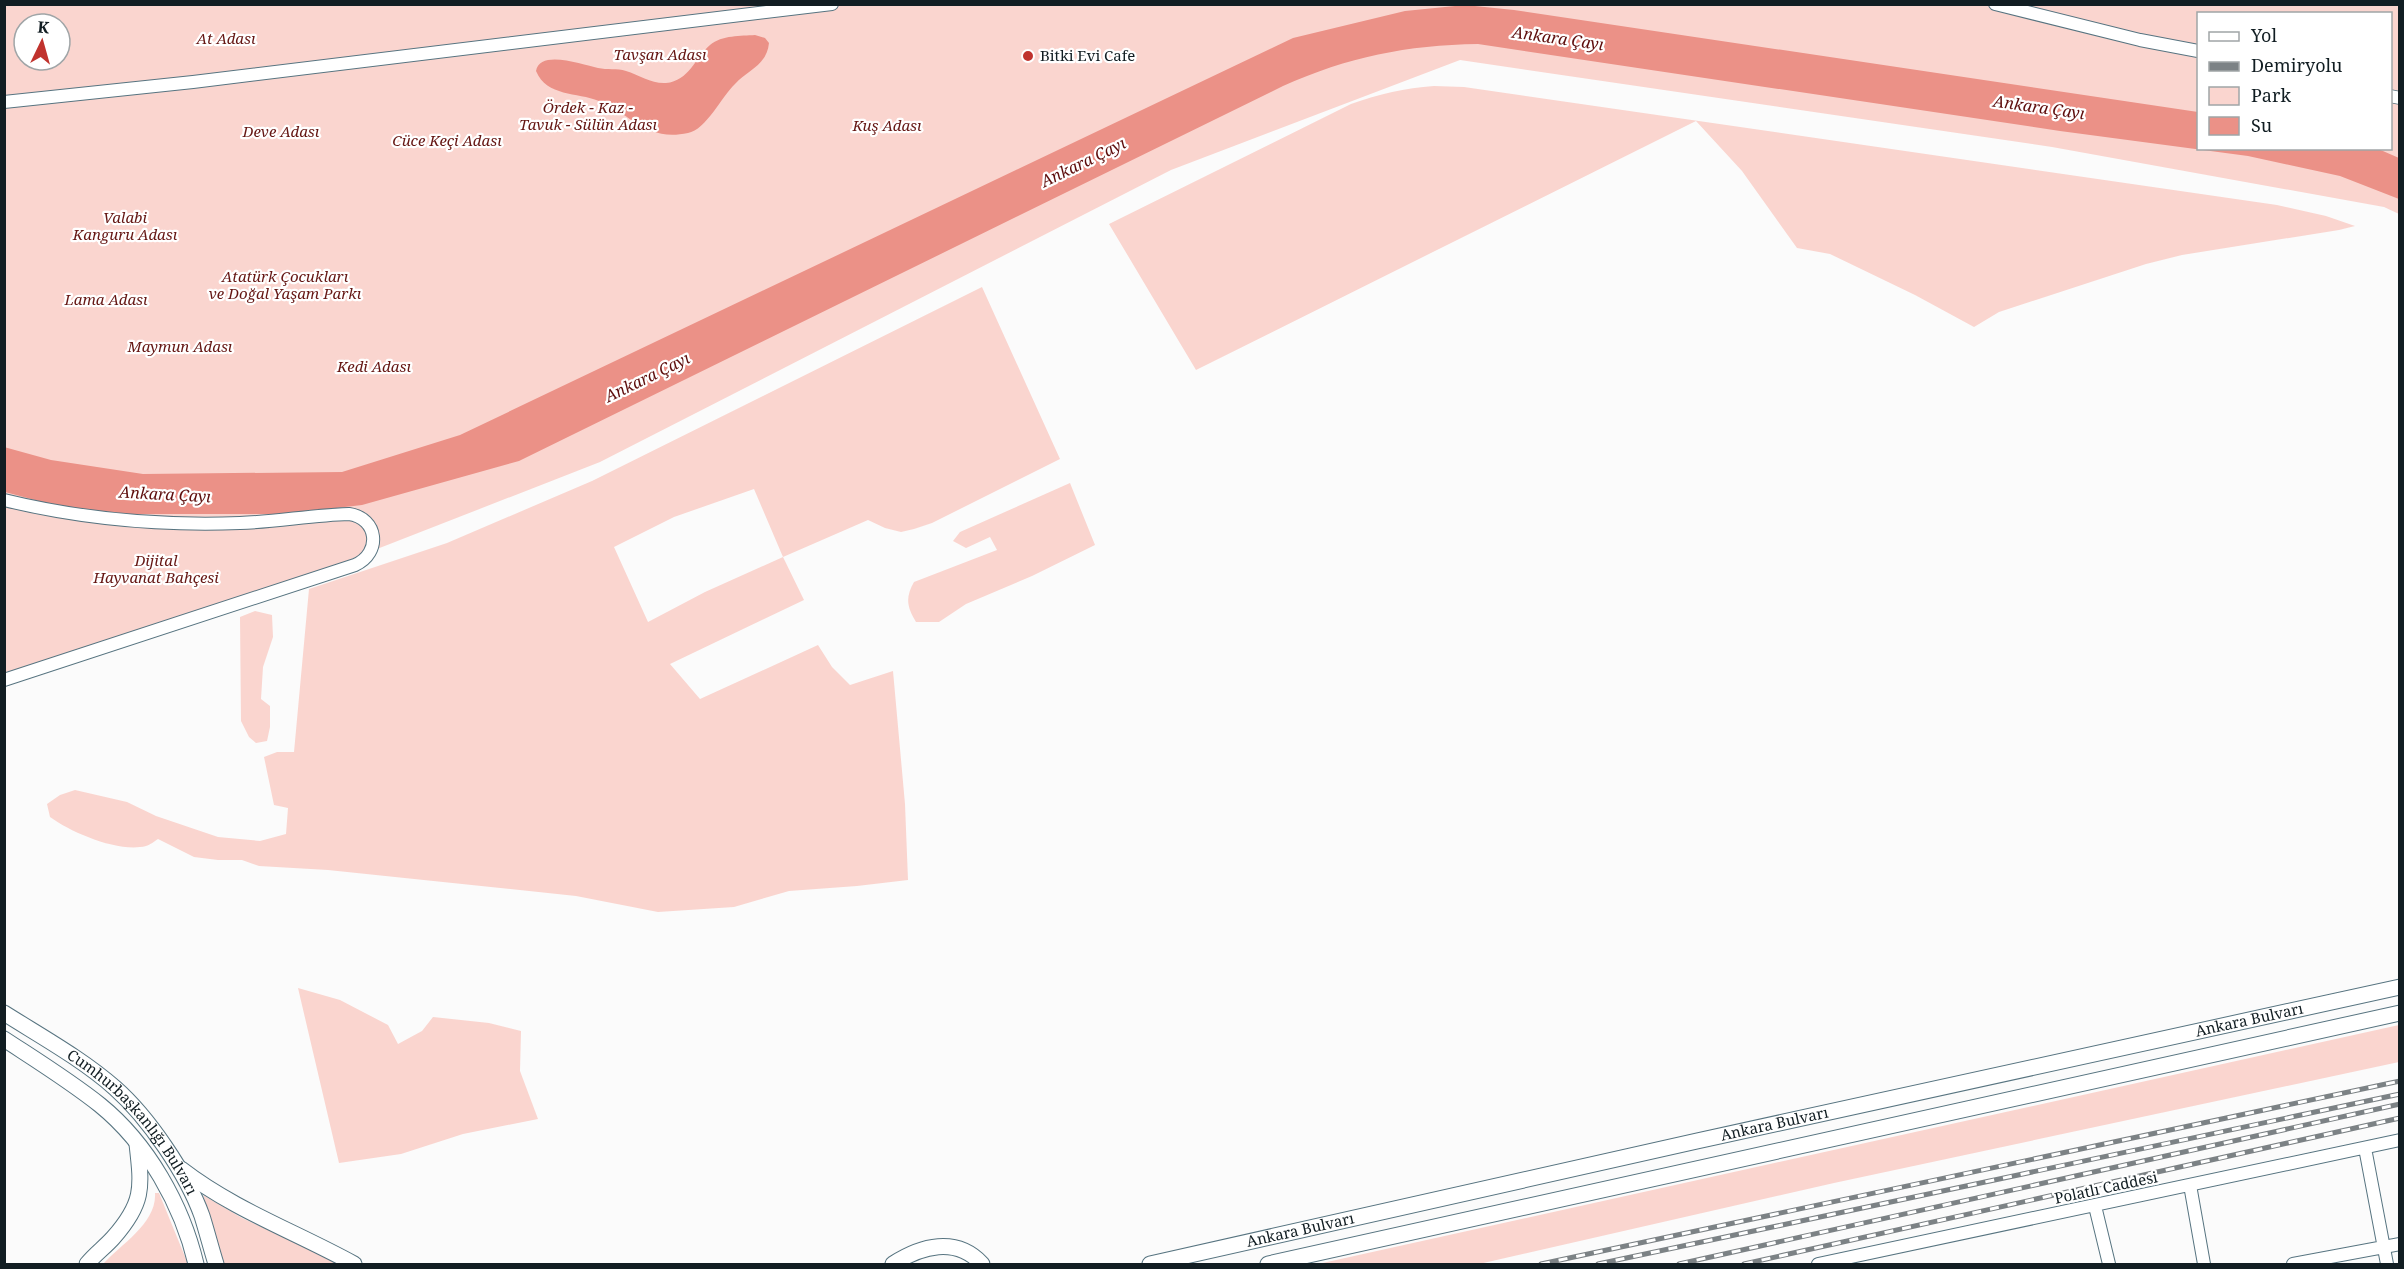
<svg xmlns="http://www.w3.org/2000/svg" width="2404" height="1269" font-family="'Noto Serif',serif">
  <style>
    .green { fill: #fad5cf; fill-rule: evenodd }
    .water { fill: #eb9187 }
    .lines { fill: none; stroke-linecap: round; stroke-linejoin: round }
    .minor-casing { stroke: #577480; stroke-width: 14 }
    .major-casing { stroke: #577480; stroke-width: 17 }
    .minor { stroke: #fff; stroke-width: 12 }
    .major { stroke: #fff; stroke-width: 15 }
    .rail-casing { stroke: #7c8285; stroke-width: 5 }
    .rail { stroke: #fff; stroke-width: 3; stroke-dasharray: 9; stroke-linecap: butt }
    .poi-dot { fill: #c0322d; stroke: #fff; stroke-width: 2 }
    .labels { text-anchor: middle; stroke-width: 4.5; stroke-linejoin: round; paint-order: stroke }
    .park-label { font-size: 15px; font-style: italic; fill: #651613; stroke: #fff }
    .poi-label { font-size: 15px; fill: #111d22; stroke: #fff; text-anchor: start }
    .street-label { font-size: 15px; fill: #111d22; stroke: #fff }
    .water-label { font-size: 16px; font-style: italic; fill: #5e0d0c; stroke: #fff }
  </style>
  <rect width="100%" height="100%" fill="#fbfbfb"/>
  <path class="green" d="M4,5H2399V214L2384,207L2052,147L1460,60L1171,170L600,462L236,604L5,682ZM2198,14H2390V148H2198ZM24,24H60V60H24Z
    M1434,86L1464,87L2277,205L2326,216L2355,226L2339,230L2182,255L2146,264L1999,312L1974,327L1915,295L1830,254L1797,248L1742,171L1696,121L1196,370L1109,224L1351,104C1379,94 1405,88 1434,86Z
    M982,287L1060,459L932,523L914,529L901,532L885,528L868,520L783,557L804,600L670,664L700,699L818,645L832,667L850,685L893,671L905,804L908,880L857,886L789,891L734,907L658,912L576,896L328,870L259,866L242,860H218L194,857L158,839C155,841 150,845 146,846C119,853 72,833 50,817L47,804L60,795L75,790L127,802L156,816L218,837L260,841L286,834L288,808L274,805L264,757L277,752H294L309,589L447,543L592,481ZM754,489L783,557L705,592L648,622L614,547L674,517Z
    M1070,483L1095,545L1032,576L966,604L939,622H916C907,607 905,598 914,582L997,550L990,537L966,548L953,541L960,532Z
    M255,611L272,615L273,637L263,667L261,699L270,706V727L267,741L256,743L249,737L241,721L240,617Z
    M298,988L340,1000L388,1025L398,1044L422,1031L433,1017L489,1023L521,1031L520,1071L538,1119L463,1134L401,1154L339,1163Z
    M2399,1025V1062L1834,1183L1479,1264H1318Z
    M155,1193H159L188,1264H103C121,1244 157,1223 155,1193Z
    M203,1195L242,1218L342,1264H223Z"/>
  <path class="water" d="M1465,5L1514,10L2198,112V148H2376L2399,158V199L2340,176L2248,156L2060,131L1478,44C1407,45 1348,57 1283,86L519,461L362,505L285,514H130L61,507L5,492L4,447L51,460L143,474L342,472L460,435L1293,38L1405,11Z
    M755,35L765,38L769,43C767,65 748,70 735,84C722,96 706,130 688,133C646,142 631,114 599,101C577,92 547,97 536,71C540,49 583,65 598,68C607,70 617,68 626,71C639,75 652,84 666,83C689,81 695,58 710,45C722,35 741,36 755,35Z"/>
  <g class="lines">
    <g class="minor-casing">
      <path id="minor" d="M1995,4L2140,40L2198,51
        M2390,96L2400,98
        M4,102L193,82L832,4
        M4,500C82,519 160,526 240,523C276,522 312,515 349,514C378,518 382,553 355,565L4,680
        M2365,1148L2387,1264
        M2190,1185L2204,1264
        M2095,1206L2109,1264
        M1818,1264L2400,1140
        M2293,1264L2400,1244"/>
    </g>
    <g class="major-casing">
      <g id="major">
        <path id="s1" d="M4,1013C42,1037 82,1059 115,1088C148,1117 187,1174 202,1216C207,1232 211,1248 216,1264"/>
        <path d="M4,1039C36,1060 70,1081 100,1105C148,1144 182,1205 196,1264"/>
        <path d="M181,1169C234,1210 296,1232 354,1264"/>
        <path d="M87,1264C95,1254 105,1247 113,1238C144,1203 142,1188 137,1144"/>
        <path d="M893,1264C921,1246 956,1236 982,1264"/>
        <path id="s2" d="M1150,1264L1697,1141L2400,987"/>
        <path d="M1268,1264L2400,1013"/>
      </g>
    </g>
    <use href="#minor" class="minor"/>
    <use href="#major" class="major"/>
    <g class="rail-casing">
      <path id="rail" d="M1541,1264L2400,1081
        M1598,1264L2400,1094
        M1679,1264L2400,1104
        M1744,1264L2400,1118"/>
    </g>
    <use href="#rail" class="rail"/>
  </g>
  <circle class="poi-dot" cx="1028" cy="56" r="6"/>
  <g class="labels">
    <g class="park-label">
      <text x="226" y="44">At Adası</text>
      <text x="660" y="60">Tavşan Adası</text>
      <text x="588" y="113">Ördek - Kaz -<tspan x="588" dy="17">Tavuk - Sülün Adası</tspan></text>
      <text x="887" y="131">Kuş Adası</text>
      <text x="281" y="137">Deve Adası</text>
      <text x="447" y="146">Cüce Keçi Adası</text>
      <text x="125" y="223">Valabi<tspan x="125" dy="17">Kanguru Adası</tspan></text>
      <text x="285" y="282">Atatürk Çocukları<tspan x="285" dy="17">ve Doğal Yaşam Parkı</tspan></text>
      <text x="106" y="305">Lama Adası</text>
      <text x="180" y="352">Maymun Adası</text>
      <text x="374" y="372">Kedi Adası</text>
      <text x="156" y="566">Dijital<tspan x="156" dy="17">Hayvanat Bahçesi</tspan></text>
    </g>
    <g class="poi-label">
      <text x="1040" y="61">Bitki Evi Cafe</text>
    </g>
    <g class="street-label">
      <text dy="5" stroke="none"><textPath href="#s2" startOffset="1126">Ankara Bulvarı</textPath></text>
      <text dy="5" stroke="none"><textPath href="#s2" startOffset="640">Ankara Bulvarı</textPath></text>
      <text dy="5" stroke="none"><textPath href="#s1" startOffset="171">Cumhurbaşkanlığı Bulvarı</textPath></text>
      <text transform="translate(2106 1188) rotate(-12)" y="5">Polatlı Caddesi</text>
      <text dy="5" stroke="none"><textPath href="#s2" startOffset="154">Ankara Bulvarı</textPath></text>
    </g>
    <g class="water-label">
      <text transform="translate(1558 38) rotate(8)" y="6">Ankara Çayı</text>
      <text transform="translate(2039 107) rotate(8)" y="6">Ankara Çayı</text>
      <text transform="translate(1083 162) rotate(-26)" y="6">Ankara Çayı</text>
      <text transform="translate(647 377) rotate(-26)" y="6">Ankara Çayı</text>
      <text transform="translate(165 494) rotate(3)" y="6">Ankara Çayı</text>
    </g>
  </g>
  <rect width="2404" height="1269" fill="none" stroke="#111d22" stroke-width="12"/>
  <rect x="2197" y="12" width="195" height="138" fill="#ffffff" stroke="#a0a5a7" stroke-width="1.5"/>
  <rect x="2209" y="32" width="30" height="9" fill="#ffffff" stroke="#a0a5a7" stroke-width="1.5"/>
  <text x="2251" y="42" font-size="18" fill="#111d22">Yol</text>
  <rect x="2209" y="62" width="30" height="9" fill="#7c8285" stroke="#a0a5a7" stroke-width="1.5"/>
  <text x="2251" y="72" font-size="18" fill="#111d22">Demiryolu</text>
  <rect x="2209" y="87" width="30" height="18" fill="#fad5cf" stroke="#a0a5a7" stroke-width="1.5"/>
  <text x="2251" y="102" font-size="18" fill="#111d22">Park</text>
  <rect x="2209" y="117" width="30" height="18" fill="#eb9187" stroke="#a0a5a7" stroke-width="1.5"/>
  <text x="2251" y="132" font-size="18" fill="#111d22">Su</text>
  <g transform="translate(42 42) rotate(5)"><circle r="28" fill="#ffffff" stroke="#a0a5a7" stroke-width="1.5"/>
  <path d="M0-4.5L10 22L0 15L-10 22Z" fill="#c0322d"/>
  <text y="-9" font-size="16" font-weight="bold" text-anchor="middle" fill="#111d22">K</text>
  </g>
</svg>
